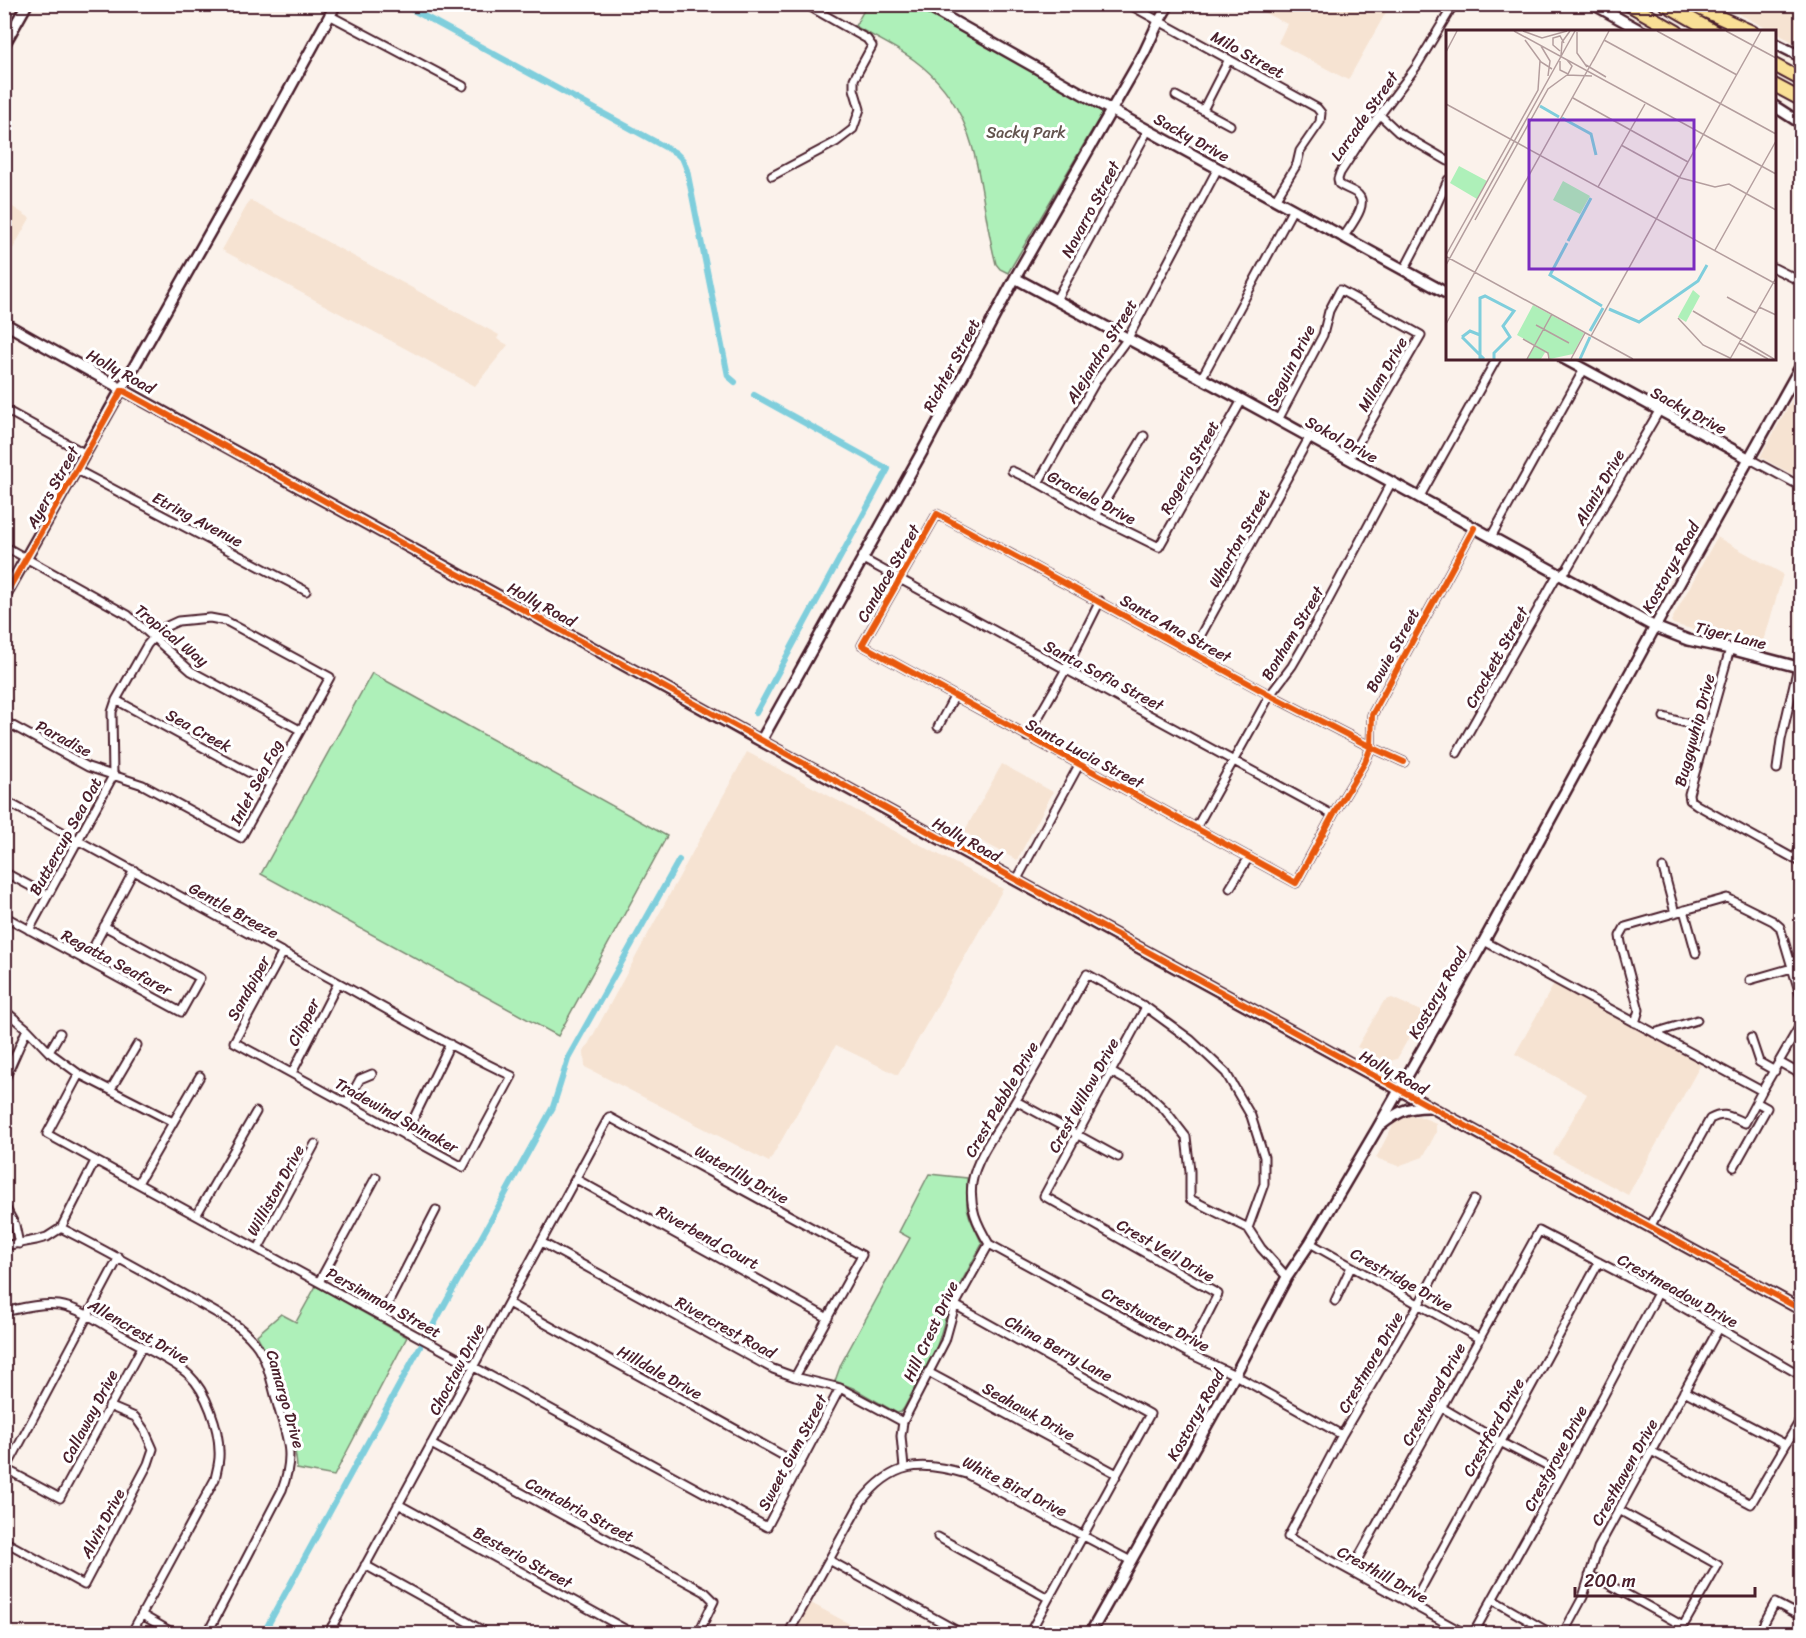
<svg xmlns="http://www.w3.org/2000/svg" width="1806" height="1638" font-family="Sriracha,sans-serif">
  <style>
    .built { fill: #f6e3d2 }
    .green { fill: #aef0b9; stroke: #7c8872; stroke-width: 1.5 }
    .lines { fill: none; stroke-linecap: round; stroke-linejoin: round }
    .canal { stroke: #7fcedc; stroke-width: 6 }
    .street-casing { stroke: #4a1f2b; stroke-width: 11 }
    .secondary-casing { stroke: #4a1f2b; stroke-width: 14 }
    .highway-casing { stroke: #4a1f2b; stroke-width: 16 }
    .street { stroke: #fff; stroke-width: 7 }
    .secondary { stroke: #fff; stroke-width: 9 }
    .highway { stroke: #f9df96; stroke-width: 12 }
    .cycleway-casing { stroke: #fff; stroke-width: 10 }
    .cycleway { stroke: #e8590c; stroke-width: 6 }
    .labels { text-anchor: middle; stroke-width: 6; stroke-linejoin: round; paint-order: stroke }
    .street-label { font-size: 16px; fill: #4a1f2b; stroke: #fff }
    .park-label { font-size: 16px; fill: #63534e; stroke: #fff }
    .inset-river { fill: none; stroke: #7fcedc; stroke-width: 3 }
    .inset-road { fill: none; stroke: #b49e9e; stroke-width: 1.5 }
    .view { fill: #7b2cbf; fill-opacity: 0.15; stroke: #7b2cbf; stroke-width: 3 }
    .inset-edge { fill: none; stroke: #4a1f2b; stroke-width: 3 }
  </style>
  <rect width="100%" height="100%" fill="#fbf2eb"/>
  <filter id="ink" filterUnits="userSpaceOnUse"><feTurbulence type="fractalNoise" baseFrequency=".0167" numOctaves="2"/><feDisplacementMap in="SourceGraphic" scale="12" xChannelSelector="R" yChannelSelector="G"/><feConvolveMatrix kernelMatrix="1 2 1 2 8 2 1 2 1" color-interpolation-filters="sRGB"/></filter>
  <g filter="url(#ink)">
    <path class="built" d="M1249,5H1390L1348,80L1278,43L1287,24Z
      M1721,5H1801V46L1737,13Z
      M250,200L499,335L497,339L508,345L475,386L222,250Z
      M5,202L30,218L5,263Z
      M1801,384V479L1760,457Z
      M1717,537L1783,574L1762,648L1673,624L1671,621Z
      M747,752L1003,889L898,1075L836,1045L769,1162L585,1067L584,1052Z
      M1002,764L1053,792L1017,860L964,832Z
      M1554,984L1701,1064L1628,1195L1553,1154L1587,1094L1515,1054Z
      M1392,998L1423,1012L1397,1059L1387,1062L1357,1047L1384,1001Z
      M1402,1116H1419L1436,1123V1133L1423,1157L1398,1166L1376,1158L1394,1123Z
      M811,1603L866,1633H795Z"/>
    <path class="green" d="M867,5H912L1104,110L1008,273L1000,269L996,264C976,189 985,112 914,60C896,47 874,37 855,26Z
      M372,673L667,836L558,1036L261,874Z
      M929,1174L967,1178V1208L970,1218L982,1244L950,1303L937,1346L904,1408L901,1412L897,1413L853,1388L835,1381L841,1364L910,1238L899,1232Z
      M316,1286L407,1337L334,1476L297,1469C296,1445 288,1423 281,1401C274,1378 269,1356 257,1335L281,1314L296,1322Z"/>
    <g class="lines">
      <path class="canal" d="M402,4L676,153L683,160L687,170L728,376L735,382
        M754,395L888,469L756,713
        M429,1333L553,1107L569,1056L679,860
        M263,1634L420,1347"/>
      <g class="street-casing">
        <path id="street" d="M1128,4L1317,108L1321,113L1320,122L1300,151L1297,164L1275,200
          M329,15L463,86
          M1176,96L1230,125
          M1203,110L1229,59
          M1381,116L1398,132L1448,161
          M772,176L836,142L853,129L860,109L854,89V79L872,46L867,39L805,4
          M1343,238C1350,226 1371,203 1356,193C1350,189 1344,188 1339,184L1338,179L1340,173L1364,136L1416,67L1454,4
          M1774,268L1802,282
          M1404,270L1427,226L1448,180
          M1056,300L1148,130
          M1201,379L1293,209
          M4,409L86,454
          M1278,420L1323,335L1329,311L1340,290L1421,335L1349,459
          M1748,458L1802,487
          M77,470L306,591
          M1012,471L1038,483L1096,516L1159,547L1242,400
          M1038,483L1096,381L1128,338L1218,168
          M1419,498L1497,358
          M1096,516L1144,436
          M1491,537L1583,371
          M4,546L128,615L191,671L300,730
          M863,559L1333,815
          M1730,649L1689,794L1690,800L1697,805L1802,863
          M1192,651L1309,438
          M116,700L270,784
          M1664,717L1707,729
          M4,721L88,767L143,785L241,838L330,677L226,621L210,618L178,621L165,627L154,637L147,645L116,700L112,712L113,776L29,930
          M938,727L954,697
          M1027,737L1066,669L1100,601
          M1457,753L1555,579L1567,569L1659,411
          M1404,762L1371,747L1270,695L937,514L862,645L1296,883L1333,815L1365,762L1371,747L1372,715L1474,528
          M1777,769L1781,740L1802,649
          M4,800C112,859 220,918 328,977C389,1010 449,1047 512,1076L463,1167L234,1042L283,952
          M1196,828L1270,695L1292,666L1306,642L1391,483
          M1794,859L1802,845
          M1663,868L1675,913
          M4,872L47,895
          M1016,881L1079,765
          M1230,888L1249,857
          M1684,910L1696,953
          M4,916L181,1012L200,978L104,926
          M1484,941L1762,1091L1745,1123C1730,1117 1725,1111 1710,1119L1650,1227
          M86,961L134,870
          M1750,980L1792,968
          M1146,1007L1044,1196L1218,1294L1188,1353
          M4,1010L27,1029L49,1052L79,1074L173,1122
          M1635,1023L1639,1010L1621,943L1620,936L1625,927L1727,898L1773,921L1780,927L1802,1001
          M1654,1033L1697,1020
          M1751,1038L1759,1062L1775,1071
          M49,1052L60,1033
          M1779,1062L1802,1075
          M1111,1072L1145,1091L1165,1110L1186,1137L1190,1171V1199L1248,1228L1261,1248L1287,1277
          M292,1073L338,983
          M79,1074L47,1134L767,1527L840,1388
          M4,1081L27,1029
          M111,1089L137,1045
          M1762,1091L1802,1022
          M1016,1101L1118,1157
          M347,1103L360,1079L372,1074
          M405,1136L450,1044
          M1734,1167L1767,1108L1756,1102
          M576,1179L828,1318
          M138,1183L200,1076
          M4,1205L15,1225L19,1244
          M197,1214L256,1112
          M61,1228C105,1250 147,1274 190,1298C212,1311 238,1322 254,1342C268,1358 273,1390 279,1410C289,1443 294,1457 282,1490L207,1634
          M541,1242L773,1369L795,1377L840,1388L903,1422
          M1310,1243L1480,1339
          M989,1244C977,1224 969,1207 972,1183C976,1156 1001,1126 1015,1102C1040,1060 1063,1017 1087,974L1146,1007L1191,1040L1226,1073L1251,1116L1264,1157V1184L1248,1228
          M989,1244L1188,1353L1235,1375L1342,1435
          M4,1246L36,1240L47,1237L61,1228L95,1161
          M258,1249L315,1144
          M319,1282L376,1177
          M1335,1301L1351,1267
          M508,1303L800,1465
          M955,1305L1150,1414L1029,1634
          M4,1312C22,1308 41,1303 59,1305C80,1308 104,1325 122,1335C141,1347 173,1360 189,1375C206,1391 219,1428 219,1451C220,1461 217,1469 215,1479L131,1634
          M381,1317L436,1210
          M928,1372L1117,1474
          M1684,1391L1785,1444
          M1441,1407L1500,1442L1562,1474
          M431,1444L705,1592L714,1601L698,1634
          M1651,1451L1751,1504L1802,1417
          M4,1468L60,1498L142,1347
          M904,1468L901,1436L903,1422L945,1341L955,1305L989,1244
          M6,1469L119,1257
          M398,1504L634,1634
          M938,1537L1048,1598
          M4,1541L84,1585L148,1464L153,1449L145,1431L135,1417L109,1406
          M829,1560L963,1634
          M365,1565L489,1634
          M1351,1571L1539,1231L1658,1293L1802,1376
          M1589,1576L1601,1580L1683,1626L1718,1565L1619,1510
          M1493,1600L1552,1634
          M1412,1605L1599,1262
          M142,1615L175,1634
          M332,1626L345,1634
          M328,1634L609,1117L862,1255L795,1377
          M788,1634L861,1502C892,1462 920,1460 966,1474L1131,1561
          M1466,1634L1288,1537L1342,1435L1419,1304L1474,1200
          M1473,1634L1562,1474L1658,1293
          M1563,1634L1583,1597L1598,1548L1719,1328
          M1758,1634L1775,1603L1802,1617"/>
      </g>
      <g class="secondary-casing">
        <path id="secondary" d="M923,4L1111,110L1448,294
          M1593,4L1643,32
          M1774,43L1802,57
          M4,45L27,4
          M1774,106L1802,124
          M1015,278L1242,400L1655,627L1688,640L1730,649L1802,668
          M4,323C255,465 509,600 761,741L1802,1310
          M1563,358L1748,458
          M4,597L248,165L336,4
          M761,741L922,452L1015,278L1144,53L1159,21L1169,4
          M1381,1125C1398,1112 1406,1107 1428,1107
          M1090,1634L1235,1375L1287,1277L1310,1243L1377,1129L1484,941L1655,627L1802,364"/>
      </g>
      <g class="highway-casing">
        <path id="highway" d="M1628,4L1677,32
          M1665,4L1714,32
          M1690,4L1752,32
          M1774,65L1802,80
          M1774,85L1802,100"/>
      </g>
      <use href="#street" class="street"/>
      <use href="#secondary" class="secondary"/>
      <use href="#highway" class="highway"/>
      <g class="cycleway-casing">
        <path id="cycleway" d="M4,597L122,390L1802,1310
          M1404,762L1371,747L1270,695L937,514L862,645L1296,883L1333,815L1365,762L1371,747L1372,715L1474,528"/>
      </g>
      <use href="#cycleway" class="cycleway"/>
    </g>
  </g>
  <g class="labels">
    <g class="street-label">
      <text transform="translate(1248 54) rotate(29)" y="6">Milo Street</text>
      <text transform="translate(1364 116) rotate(-55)" y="6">Larcade Street</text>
      <text transform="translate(1192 137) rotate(29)" y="6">Sacky Drive</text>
      <text transform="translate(1090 209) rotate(-62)" y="6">Navarro Street</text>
      <text transform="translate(1101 351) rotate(-58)" y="6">Alejandro Street</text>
      <text transform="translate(951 365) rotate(-62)" y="6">Richter Street</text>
      <text transform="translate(1290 365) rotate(-63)" y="6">Seguin Drive</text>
      <text transform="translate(121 371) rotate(29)" y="6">Holly Road</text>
      <text transform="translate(1382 374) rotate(-60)" y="6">Milam Drive</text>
      <text transform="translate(1689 410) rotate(28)" y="6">Sacky Drive</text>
      <text transform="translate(1342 439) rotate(29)" y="6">Sokol Drive</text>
      <text transform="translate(1189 467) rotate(-61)" y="6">Rogerio Street</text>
      <text transform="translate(52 487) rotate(-61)" y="6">Ayers Street</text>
      <text transform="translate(1599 487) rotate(-60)" y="6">Alaniz Drive</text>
      <text transform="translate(1092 497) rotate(28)" y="6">Graciela Drive</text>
      <text transform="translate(198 519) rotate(28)" y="6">Etring Avenue</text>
      <text transform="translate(1239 538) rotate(-61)" y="6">Wharton Street</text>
      <text transform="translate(1670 567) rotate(-61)" y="6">Kostoryz Road</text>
      <text transform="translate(888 573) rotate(-60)" y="6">Candace Street</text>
      <text transform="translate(542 604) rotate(29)" y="6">Holly Road</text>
      <text transform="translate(1176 628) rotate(29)" y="6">Santa Ana Street</text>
      <text transform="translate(1292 633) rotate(-59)" y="6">Bonham Street</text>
      <text transform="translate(172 635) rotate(39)" y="6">Tropical Way</text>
      <text transform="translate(1731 635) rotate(14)" y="6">Tiger Lane</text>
      <text transform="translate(1392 650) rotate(-61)" y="6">Bowie Street</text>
      <text transform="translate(1496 657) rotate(-61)" y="6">Crockett Street</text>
      <text transform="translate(1104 675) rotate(28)" y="6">Santa Sofia Street</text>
      <text transform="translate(199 730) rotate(29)" y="6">Sea Creek</text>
      <text transform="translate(1694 730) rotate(-75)" y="6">Buggywhip Drive</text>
      <text transform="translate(64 738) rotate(28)" y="6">Paradise</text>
      <text transform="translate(1085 753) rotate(28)" y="6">Santa Lucia Street</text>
      <text transform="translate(256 782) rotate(-62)" y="6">Inlet Sea Fog</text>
      <text transform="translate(65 836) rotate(-61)" y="6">Buttercup Sea Oat</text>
      <text transform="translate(967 839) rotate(29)" y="6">Holly Road</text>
      <text transform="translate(234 910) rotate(29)" y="6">Gentle Breeze</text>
      <text transform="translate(117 962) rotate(28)" y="6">Regatta Seafarer</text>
      <text transform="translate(248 988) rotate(-61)" y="6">Sandpiper</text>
      <text transform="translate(1437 993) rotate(-60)" y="6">Kostoryz Road</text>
      <text transform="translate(303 1022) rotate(-63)" y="6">Clipper</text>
      <text transform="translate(1394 1072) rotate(29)" y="6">Holly Road</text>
      <text transform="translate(1083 1095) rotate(-61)" y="6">Crest Willow Drive</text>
      <text transform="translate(1001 1099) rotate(-60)" y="6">Crest Pebble Drive</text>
      <text transform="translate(397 1115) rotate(29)" y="6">Tradewind Spinaker</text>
      <text transform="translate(742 1174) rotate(29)" y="6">Waterlily Drive</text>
      <text transform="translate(275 1190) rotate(-61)" y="6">Williston Drive</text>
      <text transform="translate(708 1237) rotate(29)" y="6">Riverbend Court</text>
      <text transform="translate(1166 1250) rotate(30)" y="6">Crest Veil Drive</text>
      <text transform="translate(1402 1279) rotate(29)" y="6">Crestridge Drive</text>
      <text transform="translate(1678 1290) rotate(29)" y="6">Crestmeadow Drive</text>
      <text transform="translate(384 1302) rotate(29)" y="6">Persimmon Street</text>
      <text transform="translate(1156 1319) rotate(28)" y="6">Crestwater Drive</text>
      <text transform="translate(726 1327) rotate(29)" y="6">Rivercrest Road</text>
      <text transform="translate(139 1331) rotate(30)" y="6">Allencrest Drive</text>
      <text transform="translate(930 1331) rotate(-65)" y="6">Hill Crest Drive</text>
      <text transform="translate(1059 1348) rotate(29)" y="6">China Berry Lane</text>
      <text transform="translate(1370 1362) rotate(-60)" y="6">Crestmore Drive</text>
      <text transform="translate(456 1369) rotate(-62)" y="6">Choctaw Drive</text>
      <text transform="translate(660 1372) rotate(29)" y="6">Hilldale Drive</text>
      <text transform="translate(1433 1394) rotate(-61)" y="6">Crestwood Drive</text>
      <text transform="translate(286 1399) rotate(74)" y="6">Camargo Drive</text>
      <text transform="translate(1029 1411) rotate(29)" y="6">Seahawk Drive</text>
      <text transform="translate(1195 1415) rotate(-61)" y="6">Kostoryz Road</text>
      <text transform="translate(89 1416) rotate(-62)" y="6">Callaway Drive</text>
      <text transform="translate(1493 1427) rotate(-61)" y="6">Crestford Drive</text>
      <text transform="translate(792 1452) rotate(-62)" y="6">Sweet Gum Street</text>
      <text transform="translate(1555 1458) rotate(-62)" y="6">Crestgrove Drive</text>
      <text transform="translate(1624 1472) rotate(-61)" y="6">Cresthaven Drive</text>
      <text transform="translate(1015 1486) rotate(27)" y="6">White Bird Drive</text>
      <text transform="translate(580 1509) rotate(28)" y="6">Cantabria Street</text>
      <text transform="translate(102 1523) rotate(-62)" y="6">Alvin Drive</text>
      <text transform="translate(523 1557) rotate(29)" y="6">Besterio Street</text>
      <text transform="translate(1383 1574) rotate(29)" y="6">Cresthill Drive</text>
    </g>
    <g class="park-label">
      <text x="1026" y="138">Sacky Park</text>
    </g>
  </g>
  <g transform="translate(1446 30)">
    <rect width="330" height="330" fill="#fbf2eb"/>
    <path d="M13,136L41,151L31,169L4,153ZM117,151L144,166L134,184L107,170ZM247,260L254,266L240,292L232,287ZM87,275L138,303L127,324L104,329L100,321L95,329H81L89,315L71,305Z" fill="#aef0b9"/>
    <path class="inset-river" d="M94,76L113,87M116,88L145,104L150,125M122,211L145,168M121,213L104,245L156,276M34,277V268L39,266L68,281L57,296L64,307L48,323V329M163,279L193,292L252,251L261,235M144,301L157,278M16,307L24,301L34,305M16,307L38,329M34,329V277M134,329L144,307"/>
    <path class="inset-road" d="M68,1L330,144M77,1L96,8L121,1M211,1L291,45M280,1L330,28M131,2V23L141,37M79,10L95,32L106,39M158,10L330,104M95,16L104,31L102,46M114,21L107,15V8L114,6L118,13M0,22L11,1M115,26L116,12L124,1M114,31V40L122,44L126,36L121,30M147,31L163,1M140,35L160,47M121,45L146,46M127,68L242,132M0,74L330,254M175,115L235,148L269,157L283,154L330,180M152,157L199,74M29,190L102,59L121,45M269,220L330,111M0,225L92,60L94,31M1,227L187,329M0,235L129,1M281,267L310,283M313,277L330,285M247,281L328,329M232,288L257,315L284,328M0,294L149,27M90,295L123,313M145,306L315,1M77,309L102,323L103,329M293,313L322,329M81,329L106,284M125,329L139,303M284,329L330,248"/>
    <path class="view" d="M83,90H248V239H83Z"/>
    <rect width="330" height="330" class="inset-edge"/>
  </g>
  <rect width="1806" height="1638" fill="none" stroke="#fff" stroke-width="24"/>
  <rect x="12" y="12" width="1782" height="1614" fill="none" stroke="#4a1f2b" stroke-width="2" filter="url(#ink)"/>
  <path d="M1575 1587v9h180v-9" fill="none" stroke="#4a1f2b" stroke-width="3"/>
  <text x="1584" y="1587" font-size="18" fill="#4a1f2b" stroke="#ffffff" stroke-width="4.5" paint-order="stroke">200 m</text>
</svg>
